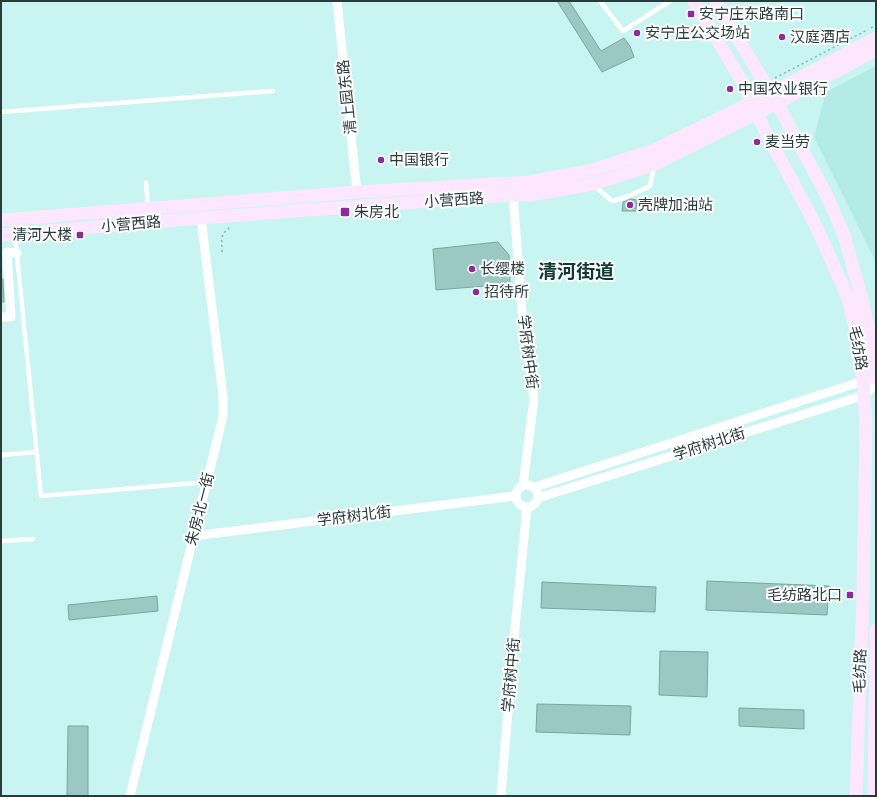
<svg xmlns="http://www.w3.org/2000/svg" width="877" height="797" font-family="'Space Grotesk','Noto Sans SC',sans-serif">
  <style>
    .built { fill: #b4ebe6 }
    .building { fill: #9cc8c3; stroke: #7ba5a1 }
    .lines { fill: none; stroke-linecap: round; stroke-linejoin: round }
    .path { stroke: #8fb3af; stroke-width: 1.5; stroke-dasharray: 2 3; stroke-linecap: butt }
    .service { stroke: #fff; stroke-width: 4.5 }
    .minor { stroke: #fff; stroke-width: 9 }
    .secondary { stroke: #fde7ff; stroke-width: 13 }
    .poi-dot { fill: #8c2d97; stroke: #fff; stroke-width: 1.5 }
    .labels { text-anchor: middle; stroke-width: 4; stroke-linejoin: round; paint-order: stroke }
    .poi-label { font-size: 15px; fill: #2a3c3a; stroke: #fff; text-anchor: start }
    .street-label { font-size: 15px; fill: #2a3c3a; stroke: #fff }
    .district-label { font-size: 19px; font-weight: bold; fill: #0f3936; stroke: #fff }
  </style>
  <rect width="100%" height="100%" fill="#c8f5f1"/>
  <path class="built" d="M876,66V268L873,256L814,137L826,92Z"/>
  <path class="building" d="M557,1H569L601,51L624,38L630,46L634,57L602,72Z
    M631,199L637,200L636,211H622L623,202Z
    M498,242L509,255L510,284L436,290L433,249Z
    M1,279H3L4,302H1Z
    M707,581L829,586L827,615L706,610Z
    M542,582L656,587L655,612L541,608Z
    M157,596L158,611L69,620L68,605Z
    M660,651L708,652L707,697L659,695Z
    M537,704L631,706L630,735L536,732Z
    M739,708L804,710V729L739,726Z
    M68,726H88V796H67Z"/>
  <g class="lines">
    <path class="path" d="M871,28L876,25
      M775,78L867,30
      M222,252C222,241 219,234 231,227"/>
    <path class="service" d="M600,1L623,31L670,1
      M1,112L273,91
      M146,183L148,207
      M594,185L612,201L629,196L650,186L654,167
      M15,235L41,496L207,482
      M1,455L36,452
      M1,541L33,539"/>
    <path class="minor" d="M337,1L357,192
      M513,195L522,311L534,399L523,485
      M1,317H11L7,252L17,253
      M516 496a11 11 0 1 1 22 0a11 11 0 1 1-22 0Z
      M535,487L863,381H869
      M538,498L865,395L876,383
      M193,536L515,496
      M130,796L223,416V396L201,218
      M501,796L514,638L527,507"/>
    <path class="secondary" d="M694,1L743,83L764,129L812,218L825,246L848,298L857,336L863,381L866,425L863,595L856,796
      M715,1L777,103L826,194L844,235L861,296L870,335L876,378
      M1,220L357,192L529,182L589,171L652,151L771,93L876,38
      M1,235L201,218L513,195H530L593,184L655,164L777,103L876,50
      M874,796L876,630"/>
  </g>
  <g class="poi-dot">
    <rect x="687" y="10" width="8" height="8" rx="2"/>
    <circle cx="637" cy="33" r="4"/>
    <circle cx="782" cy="37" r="4"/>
    <circle cx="730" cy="89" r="4"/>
    <circle cx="757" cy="142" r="4"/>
    <circle cx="381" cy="160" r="4"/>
    <circle cx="630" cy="205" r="4"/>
    <rect x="340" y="207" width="10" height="10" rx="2"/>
    <rect x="76" y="231" width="8" height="8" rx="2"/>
    <circle cx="472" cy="269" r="4"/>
    <circle cx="476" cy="292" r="4"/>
    <rect x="846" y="591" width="8" height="8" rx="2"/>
  </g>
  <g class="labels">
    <g class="poi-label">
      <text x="699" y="19">安宁庄东路南口</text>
      <text x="645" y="38">安宁庄公交场站</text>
      <text x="790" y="42">汉庭酒店</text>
      <text x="738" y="94">中国农业银行</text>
      <text x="765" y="147">麦当劳</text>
      <text x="389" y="165">中国银行</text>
      <text x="638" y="210">壳牌加油站</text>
      <text x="354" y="217">朱房北</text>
      <text x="72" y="240" text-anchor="end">清河大楼</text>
      <text x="480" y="274">长缨楼</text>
      <text x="484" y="297">招待所</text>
      <text x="842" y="600" text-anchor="end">毛纺路北口</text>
    </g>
    <g class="street-label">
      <text transform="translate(347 97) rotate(-96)" y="5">清上园东路</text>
      <text transform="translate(454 200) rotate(-4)" y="5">小营西路</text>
      <text transform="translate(131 224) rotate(-5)" y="5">小营西路</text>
      <text transform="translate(858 348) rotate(80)" y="5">毛纺路</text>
      <text transform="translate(528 352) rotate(83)" y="5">学府树中街</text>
      <text transform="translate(709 444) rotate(-18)" y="5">学府树北街</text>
      <text transform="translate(200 509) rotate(-76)" y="5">朱房北一街</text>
      <text transform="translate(354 516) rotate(-7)" y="5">学府树北街</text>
      <text transform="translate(860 671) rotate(-88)" y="5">毛纺路</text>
      <text transform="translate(511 675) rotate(-85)" y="5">学府树中街</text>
    </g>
    <g class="district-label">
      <text x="576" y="278">清河街道</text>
    </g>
  </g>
  <rect width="877" height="797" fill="none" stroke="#2a3c3a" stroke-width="4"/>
</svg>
